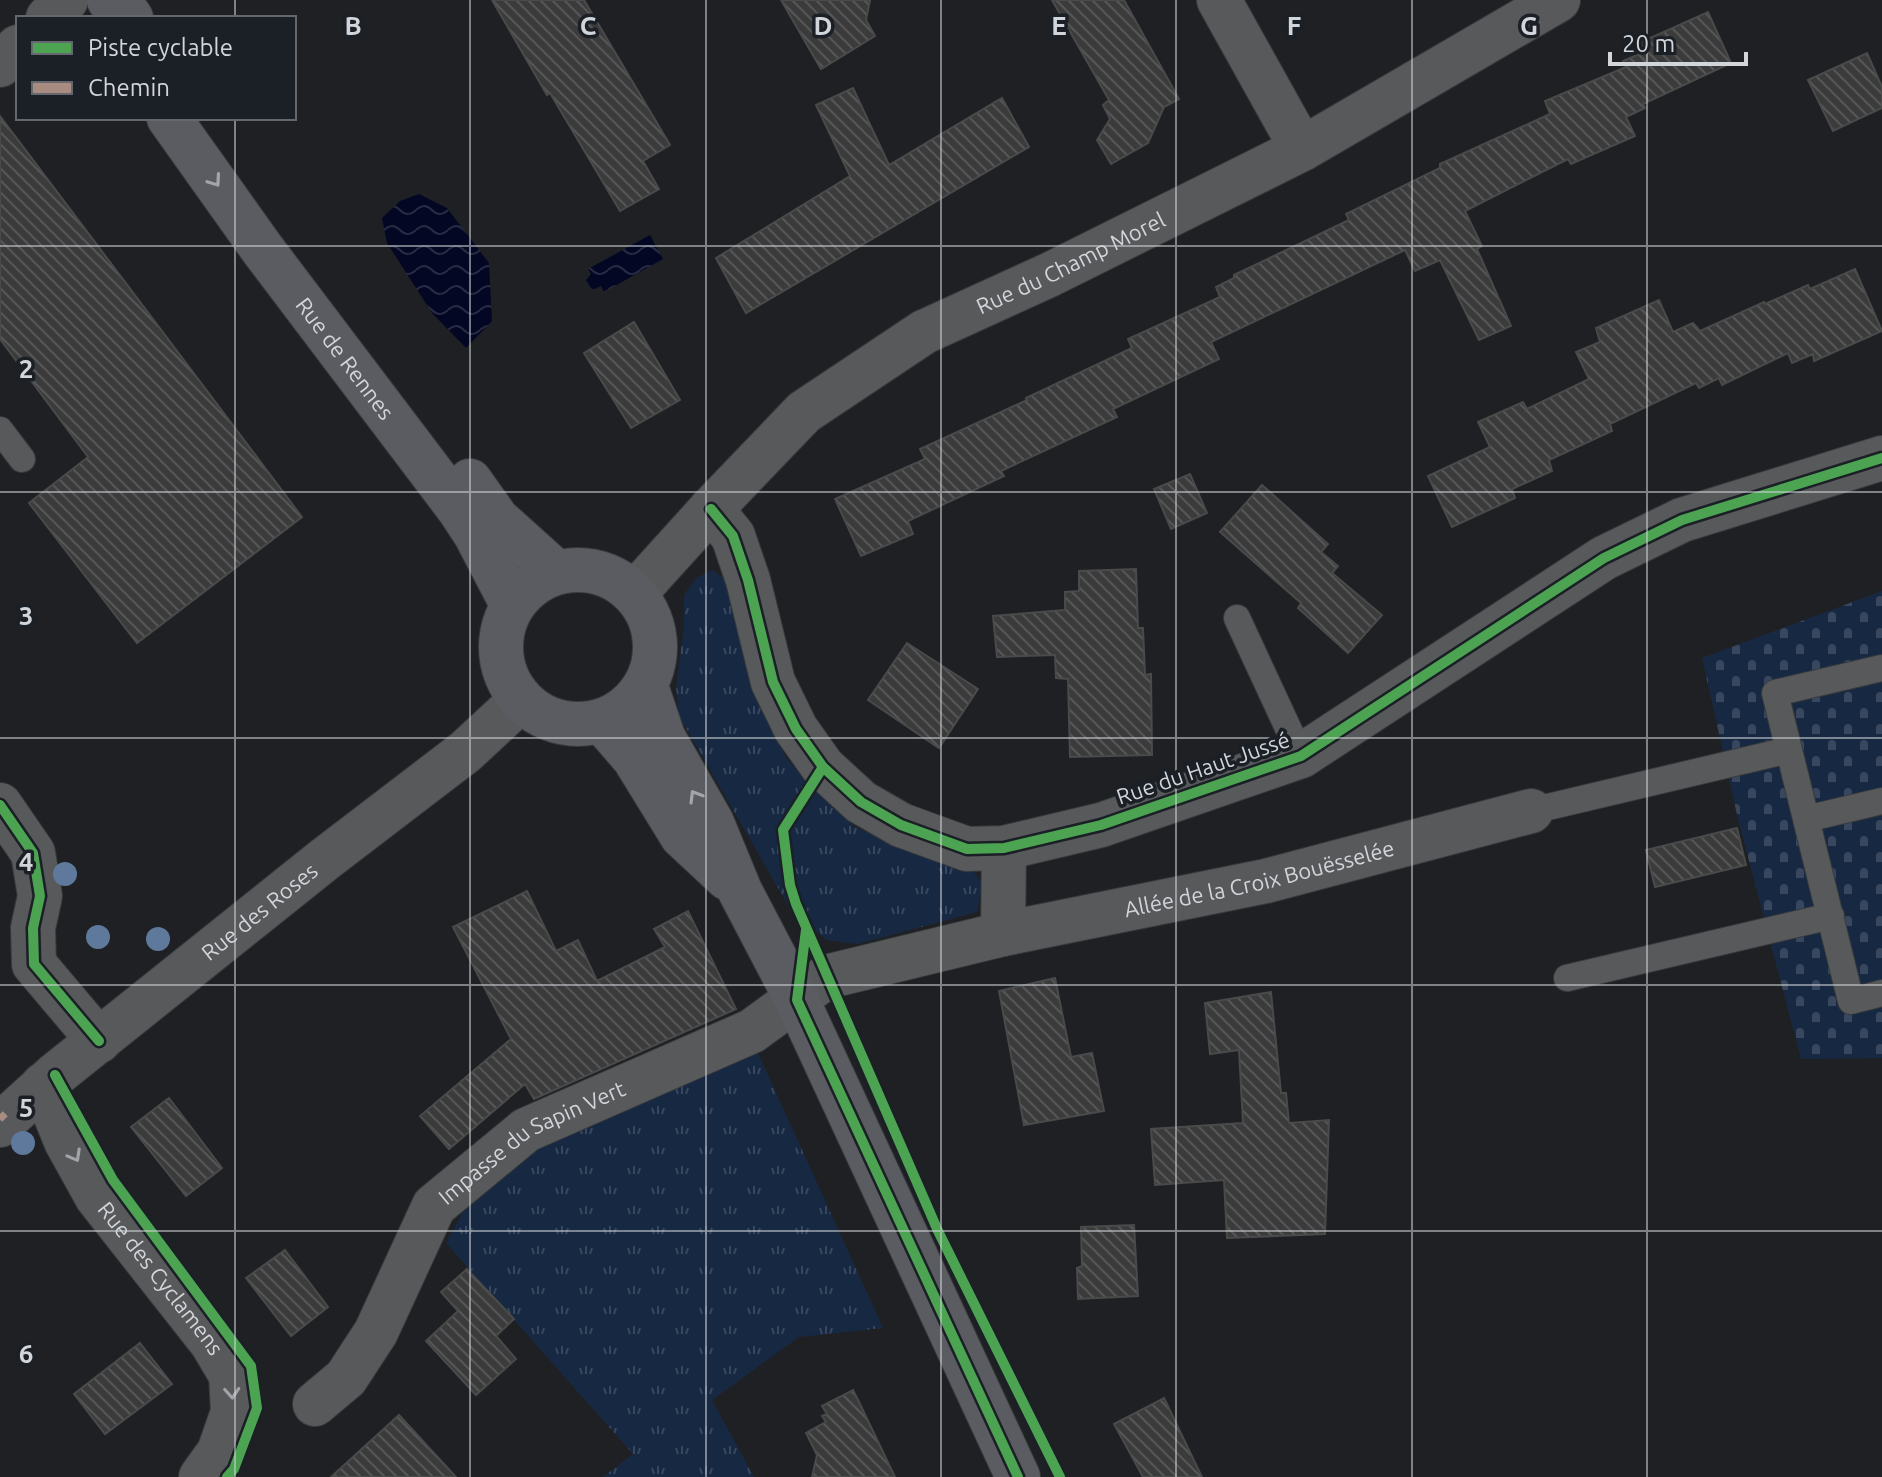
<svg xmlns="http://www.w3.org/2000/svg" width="1882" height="1477" font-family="Ubuntu,sans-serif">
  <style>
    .grass { fill: url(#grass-tufts) }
    .cemetery { fill: url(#cemetery-stones) }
    .water { fill: url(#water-waves) }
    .building { fill: url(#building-back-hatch); stroke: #494a4a; stroke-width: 2 }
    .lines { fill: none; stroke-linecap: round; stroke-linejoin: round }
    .service-casing { stroke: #383b3d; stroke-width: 28 }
    .minor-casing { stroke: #383b3d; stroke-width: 46 }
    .tertiary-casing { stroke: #383b3d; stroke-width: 46 }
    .secondary-casing { stroke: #383b3d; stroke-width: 46 }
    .service { stroke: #57595b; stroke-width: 26 }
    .minor { stroke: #57595b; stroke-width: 44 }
    .tertiary { stroke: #57595b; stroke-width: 44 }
    .secondary { stroke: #5a5c61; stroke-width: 44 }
    .quiet { stroke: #a88b81; stroke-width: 8; stroke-dasharray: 16 8; stroke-linecap: butt }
    .cycleway-casing { stroke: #1b1f26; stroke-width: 15 }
    .cycleway { stroke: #4ca352; stroke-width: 10 }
    .tree { fill: #5f799c }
    .oneway { stroke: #a2a5a9 }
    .oneway2 { stroke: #a1a3a7 }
    .grid { fill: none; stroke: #d2d5d9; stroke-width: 2; stroke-opacity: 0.55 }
    .labels { text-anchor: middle; stroke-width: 7; stroke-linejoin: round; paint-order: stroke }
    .street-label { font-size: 22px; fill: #d2d5d9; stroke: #1b1f26 }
    .grid-label { font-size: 26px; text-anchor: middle; font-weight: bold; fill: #d2d5d9; stroke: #1b1f26; stroke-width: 7; stroke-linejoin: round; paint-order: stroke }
  </style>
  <defs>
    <pattern id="grass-tufts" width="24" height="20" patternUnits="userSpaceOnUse" patternTransform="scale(2)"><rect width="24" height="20" fill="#172942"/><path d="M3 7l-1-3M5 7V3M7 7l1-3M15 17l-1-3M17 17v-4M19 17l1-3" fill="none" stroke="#38475d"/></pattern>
    <pattern id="cemetery-stones" width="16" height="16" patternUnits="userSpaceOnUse" patternTransform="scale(2)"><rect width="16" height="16" fill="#172942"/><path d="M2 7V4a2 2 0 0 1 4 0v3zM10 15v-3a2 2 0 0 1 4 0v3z" fill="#38475d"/></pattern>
    <pattern id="water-waves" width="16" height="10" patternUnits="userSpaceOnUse" patternTransform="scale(2)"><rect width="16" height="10" fill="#030723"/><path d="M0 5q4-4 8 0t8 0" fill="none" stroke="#272a42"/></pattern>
    <pattern id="building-back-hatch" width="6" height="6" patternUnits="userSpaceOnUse" patternTransform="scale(2)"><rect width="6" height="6" fill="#3b3b3c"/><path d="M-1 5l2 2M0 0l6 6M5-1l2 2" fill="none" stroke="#565658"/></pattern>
  </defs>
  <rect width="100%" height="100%" fill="#1e2023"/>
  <path class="grass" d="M712,570L724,578L739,621L749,676L786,758L819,794L855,827L941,863L971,867L982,884L977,912L858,944L827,940L792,912L679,716L676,688L684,626V595L696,578Z
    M757,1051L883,1328L799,1337L712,1400L754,1477H603L633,1454L446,1243L479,1182L525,1149Z"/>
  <path class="cemetery" d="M1882,591V1058L1801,1059L1738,819L1702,658Z"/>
  <path class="water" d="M419,194L447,208L489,263L492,321L466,348L432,313L387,243L382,218L400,201Z
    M650,235L663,259L604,292L601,286L592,290L586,280L591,274L588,269Z"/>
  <path class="building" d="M492,0H584L670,145L643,161L659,189L620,211L550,93L547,95Z
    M781,0H870L866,20L875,36L821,69Z
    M1052,0H1124L1179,99L1164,107L1148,143L1111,164L1097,140L1110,119L1103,105L1109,100Z
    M1708,12L1731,63L1643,104L1645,108L1626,117L1635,136L1571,164L1568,159L1465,211L1482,246L1477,249L1511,326L1479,340L1440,260L1415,271L1405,250L1211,342L1219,359L1113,409L1117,417L1001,471L1004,476L908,521L913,534L861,556L835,499L925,459L920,449L1027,400L1026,398L1132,348L1128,339L1220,297L1216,287L1234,278V275L1349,220L1346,214L1440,168V164L1550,114L1545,101L1626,67L1623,61L1642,53L1639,43Z
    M1867,53L1882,87V108L1833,131L1808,80Z
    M853,88L889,165L1002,98L1029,147L746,313L716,258L850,176L816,105Z
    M0,116L302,517L137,643L29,503L88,457L0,339Z
    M1855,269L1882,331L1814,361L1813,354L1792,363L1788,353L1722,385L1719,378L1699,388L1696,383L1610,424L1612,431L1549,460L1552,471L1512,489L1515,498L1452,527L1428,476L1490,447L1478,422L1523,402L1527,409L1589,379L1576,352L1600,342L1596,328L1659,300L1673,332L1693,323L1700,331L1764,302L1765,304L1808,285L1810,289Z
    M634,322L680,400L631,428L584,353Z
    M1190,474L1207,513L1171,529L1154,489Z
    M1262,485L1328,544L1321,552L1338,566L1332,573L1382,615L1348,653L1298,608L1301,603L1220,532Z
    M1136,569L1138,628H1143L1145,675L1151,674L1152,755L1070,757L1068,679L1056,678L1055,655L997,657L993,616L1065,610V592L1079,591V571Z
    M907,643L978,689L939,748L868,700Z
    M1737,828L1746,865L1655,887L1646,850Z
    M527,891L556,951L578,940L597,981L665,947L654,929L688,911L736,1009L534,1099L525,1084L449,1149L420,1116L511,1039L453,927Z
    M1055,978L1071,1057L1092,1053L1104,1111L1024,1125L999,991Z
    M1271,992L1281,1093H1286L1289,1123L1329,1120L1325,1234L1227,1238L1224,1180L1155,1185L1151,1129L1243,1123L1239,1050L1210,1054L1205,1003Z
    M169,1098L222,1168L186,1196L131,1127Z
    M1134,1225L1138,1296L1078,1299L1077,1268L1082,1266L1081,1227Z
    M285,1250L328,1307L291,1336L246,1278Z
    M467,1269L514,1319L496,1336L516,1359L476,1395L426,1341L458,1311L441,1292Z
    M140,1343L172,1384L105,1434L74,1394Z
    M853,1390L859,1402L895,1477H812L817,1455L806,1433L826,1422L822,1416L827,1414L822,1406Z
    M1164,1398L1202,1477H1143L1114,1424Z
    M399,1415L456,1477H331Z"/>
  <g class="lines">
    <g class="service-casing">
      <path id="service" d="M0,430L22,459
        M1237,618L1301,756
        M1789,750L1775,693L1882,668
        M1531,811L1789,750L1851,1001L1882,993
        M1806,819L1882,801
        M1567,978L1831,916"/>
    </g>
    <g class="minor-casing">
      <g id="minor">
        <path d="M1219,0L1302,149"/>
        <path d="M48,18L66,0"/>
        <path d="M0,65L18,47"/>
        <path d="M711,509L733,536L748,580L773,682L796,729L823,767L861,802L901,825L967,849L1004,848L1101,825L1301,756L1604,558L1682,520L1882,458"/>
        <path id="s1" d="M635,593L711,509L804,412L924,332L1049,275L1302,149L1558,0"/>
        <path d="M0,805L33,853L40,896L33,928L34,964L99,1041"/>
        <path d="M1003,934L1004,848"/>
        <path id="s2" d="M43,1085L66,1141L97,1197L212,1343L231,1375L233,1412L219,1452L201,1477"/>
        <path id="s3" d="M315,1404L346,1378L376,1332L434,1206L526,1130L752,1031L826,977L1003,934L1266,881L1531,811"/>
      </g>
    </g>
    <g class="tertiary-casing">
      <g id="tertiary">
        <path id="s4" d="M0,1125L55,1075L325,859L465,752L521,700"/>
      </g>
    </g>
    <g class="secondary-casing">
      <g id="secondary">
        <path d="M109,0L123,7L131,18"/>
        <path id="s5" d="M169,118L263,250L459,509L476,535L512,604"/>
        <path d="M470,481L497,519L556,572"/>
        <circle cx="578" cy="647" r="77"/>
        <path d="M646,686L663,737L712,823L740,891L797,1000L1018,1477"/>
        <path d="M602,721L634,758L682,836L727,878"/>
      </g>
    </g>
    <use href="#service" class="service"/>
    <use href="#minor" class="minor"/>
    <use href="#tertiary" class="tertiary"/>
    <use href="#secondary" class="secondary"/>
    <path class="quiet" d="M0,1114L5,1119"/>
    <g class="cycleway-casing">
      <path id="cycleway" d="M711,509L733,536L748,580L773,682L796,729L823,767L861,802L901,825L967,849L1004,848L1101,825L1301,756L1604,558L1682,520L1882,458
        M823,767L783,830L790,885L796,904L938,1231L1060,1477
        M0,805L33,853L40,896L33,928L34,964L99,1041
        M806,930L797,1000L1018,1477
        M55,1075L113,1180L251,1366L257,1408L234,1469L227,1477"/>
    </g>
    <use href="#cycleway" class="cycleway"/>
  </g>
  <g class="tree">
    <circle cx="65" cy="874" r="12"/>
    <circle cx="98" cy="937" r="12"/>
    <circle cx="158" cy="939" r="12"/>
    <circle cx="23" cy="1143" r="12"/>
  </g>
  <defs><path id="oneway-chevron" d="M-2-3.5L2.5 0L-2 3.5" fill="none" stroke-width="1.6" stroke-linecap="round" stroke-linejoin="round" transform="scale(2)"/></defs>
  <g class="oneway">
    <use href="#oneway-chevron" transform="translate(215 181) rotate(55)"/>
    <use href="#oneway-chevron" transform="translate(695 796) rotate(-121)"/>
  </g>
  <g class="oneway2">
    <use href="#oneway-chevron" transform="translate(75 1156) rotate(61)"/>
    <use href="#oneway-chevron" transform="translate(232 1393) rotate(86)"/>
  </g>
  <path class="grid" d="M235,0V18M470,0V1477M706,0V1477M941,0V1477M1176,0V1477M1412,0V1477M1647,0V1477M235,118V1477M0,246H1882M0,492H1882M0,738H1882M0,985H1882M0,1231H1882"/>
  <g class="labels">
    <g class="street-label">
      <text dy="8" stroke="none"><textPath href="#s1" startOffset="554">Rue du Champ Morel</textPath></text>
      <text dy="8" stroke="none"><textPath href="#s5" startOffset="298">Rue de Rennes</textPath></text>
      <text transform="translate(1203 768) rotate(-19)" y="8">Rue du Haut Jussé</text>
      <text dy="8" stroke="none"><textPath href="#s3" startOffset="1136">Allée de la Croix Bouësselée</textPath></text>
      <text dy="8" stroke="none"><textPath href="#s4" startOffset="336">Rue des Roses</textPath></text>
      <text dy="8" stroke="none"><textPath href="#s3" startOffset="352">Impasse du Sapin Vert</textPath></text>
      <text dy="8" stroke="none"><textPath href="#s2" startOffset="228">Rue des Cyclamens</textPath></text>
    </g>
  </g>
  <g class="grid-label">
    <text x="353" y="35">B</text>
    <text x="588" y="35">C</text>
    <text x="823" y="35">D</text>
    <text x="1059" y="35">E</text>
    <text x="1294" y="35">F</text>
    <text x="1529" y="35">G</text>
    <text x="26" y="378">2</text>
    <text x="26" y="625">3</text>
    <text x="26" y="871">4</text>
    <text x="26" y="1117">5</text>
    <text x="26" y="1363">6</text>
  </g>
  <rect x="16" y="16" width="280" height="104" fill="#1b1f26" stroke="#64686e" stroke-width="2"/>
  <rect x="32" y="42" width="40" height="12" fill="#4ca352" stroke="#64686e" stroke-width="2"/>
  <text x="88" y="56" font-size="24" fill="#d2d5d9">Piste cyclable</text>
  <rect x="32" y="82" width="40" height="12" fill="#a88b81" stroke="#64686e" stroke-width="2"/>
  <text x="88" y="96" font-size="24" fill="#d2d5d9">Chemin</text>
  <path d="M1610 52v12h136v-12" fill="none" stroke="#d2d5d9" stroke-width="4"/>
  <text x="1622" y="52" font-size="24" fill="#d2d5d9" stroke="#1b1f26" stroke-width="6" paint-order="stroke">20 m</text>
</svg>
